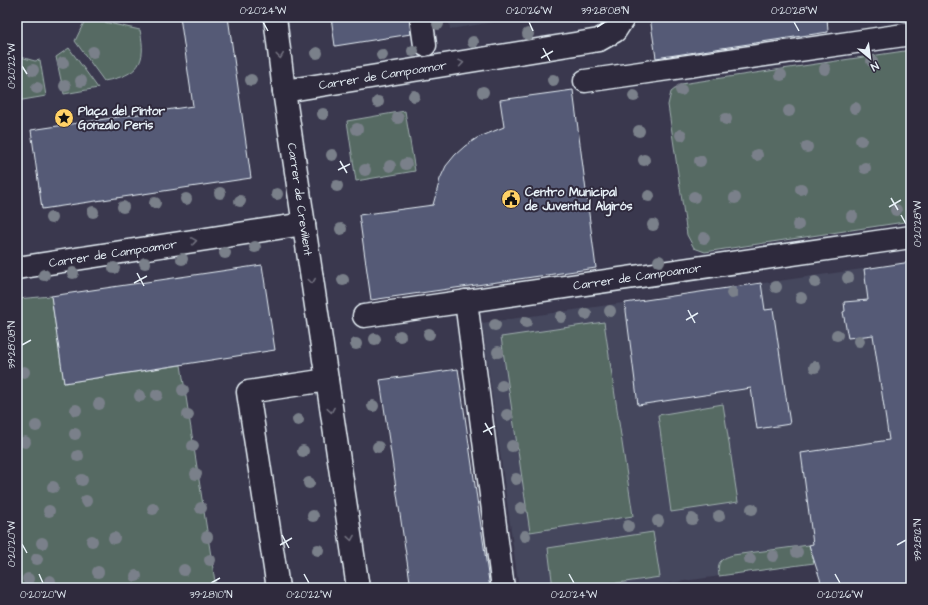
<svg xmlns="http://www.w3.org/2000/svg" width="928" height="605" font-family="'Architects Daughter',sans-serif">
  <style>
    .built { fill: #45465d }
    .green { fill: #566a63; stroke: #9faeae }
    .building { fill: #545a76; stroke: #e8f1f8 }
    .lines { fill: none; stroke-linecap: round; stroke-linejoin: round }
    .minor-casing { stroke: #e8f1f8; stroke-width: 25 }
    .minor { stroke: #2f2a3d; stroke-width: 22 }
    .tree { fill: #7a808a }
    .oneway { stroke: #70707e }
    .ticks { fill: none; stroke: #e8f1f8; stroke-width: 1.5 }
    .labels { text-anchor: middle; stroke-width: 4; stroke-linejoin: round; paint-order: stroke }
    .street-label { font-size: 12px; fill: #e8f1f8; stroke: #2f2a3d }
    .poi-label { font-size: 12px; font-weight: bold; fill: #e8f1f8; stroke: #2f2a3d; text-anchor: start }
    .neatline { fill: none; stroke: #e8f1f8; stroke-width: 1.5 }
    .ticks-label { font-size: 10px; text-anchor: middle; fill: #e8f1f8 }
  </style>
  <rect width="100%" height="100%" fill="#3a384e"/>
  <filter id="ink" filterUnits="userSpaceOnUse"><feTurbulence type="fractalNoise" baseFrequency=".025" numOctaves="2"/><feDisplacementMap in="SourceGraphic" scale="8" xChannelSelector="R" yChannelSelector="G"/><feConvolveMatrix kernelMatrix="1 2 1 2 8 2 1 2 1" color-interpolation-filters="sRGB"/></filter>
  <g filter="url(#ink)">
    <path class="built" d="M448,17H527L450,29Z
      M911,262V550L814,544L809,545L814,563L634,588H519L482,323Z"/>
    <path class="green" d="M86,18L140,30C147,63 139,75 104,81L75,41Z
      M69,48L98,88L64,94L56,57Z
      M911,50V221L705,252L694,248L687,235L668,105L671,92L681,84Z
      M17,56L35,61L40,60L46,96L17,101Z
      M405,111L415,171L356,181L347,121Z
      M51,296L64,383L181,365L216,588H17V299Z
      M604,322L633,516L530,532L501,337Z
      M723,404L738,502L671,512L658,415Z
      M653,532L660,577L583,588H553L548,548Z
      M809,545L814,563L719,576C717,563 719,559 733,555Z"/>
    <path class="building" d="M180,17H228L251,178L42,209L31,130L193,106Z
      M331,17H409L411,34L335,46Z
      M650,17H827L828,32L656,58Z
      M573,90L596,268L371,300L359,215L433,205L440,179L446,166L455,155L465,146L477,138L504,127L500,100Z
      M911,262V588H823L809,545L813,544L801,453L889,440L873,335L848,338L843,312L845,311L844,302L868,300L864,269Z
      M262,265L275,350L64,383L51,296Z
      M761,283L765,310L773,309L790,424L757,429L751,388L638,405L625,303Z
      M458,369L490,588H411L380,380Z"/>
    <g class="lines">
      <g class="minor-casing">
        <g id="minor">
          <path id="s1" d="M275,17L284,91L358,588"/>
          <path d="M421,17L425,45"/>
          <path d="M585,81L911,34"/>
          <path id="s2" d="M284,91L599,40L615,31L624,17"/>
          <path id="s3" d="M17,268L304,224"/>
          <path d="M466,301L503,588"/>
          <path id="s4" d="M364,316L911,237"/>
          <path d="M278,588L248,392L327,380"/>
        </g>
      </g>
      <use href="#minor" class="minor"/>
    </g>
    <g class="tree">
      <circle cx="438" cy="24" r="6"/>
      <circle cx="528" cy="34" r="6"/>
      <circle cx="473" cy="42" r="6"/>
      <circle cx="413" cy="51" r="6"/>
      <circle cx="93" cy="52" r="6"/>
      <circle cx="317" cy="53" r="6"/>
      <circle cx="382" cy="55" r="6"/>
      <circle cx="872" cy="61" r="6"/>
      <circle cx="63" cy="63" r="6"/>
      <circle cx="825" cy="69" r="6"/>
      <circle cx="33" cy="70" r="6"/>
      <circle cx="781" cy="75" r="6"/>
      <circle cx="251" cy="80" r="6"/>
      <circle cx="553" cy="80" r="6"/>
      <circle cx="81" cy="81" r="6"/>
      <circle cx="65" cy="86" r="6"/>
      <circle cx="37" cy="88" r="6"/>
      <circle cx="681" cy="90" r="6"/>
      <circle cx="483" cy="92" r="6"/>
      <circle cx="414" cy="96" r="6"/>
      <circle cx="634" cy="96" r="6"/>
      <circle cx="378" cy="102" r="6"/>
      <circle cx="855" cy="108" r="6"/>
      <circle cx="789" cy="111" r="6"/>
      <circle cx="323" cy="114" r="6"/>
      <circle cx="398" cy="118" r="6"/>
      <circle cx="726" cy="119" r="6"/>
      <circle cx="357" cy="129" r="6"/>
      <circle cx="639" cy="131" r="6"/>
      <circle cx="681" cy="135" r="6"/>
      <circle cx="861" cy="140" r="6"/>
      <circle cx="807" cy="147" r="6"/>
      <circle cx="332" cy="155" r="6"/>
      <circle cx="757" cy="155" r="6"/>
      <circle cx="644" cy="160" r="6"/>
      <circle cx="700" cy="161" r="6"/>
      <circle cx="406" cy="164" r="6"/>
      <circle cx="390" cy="166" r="6"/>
      <circle cx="865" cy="168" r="6"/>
      <circle cx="365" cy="170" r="6"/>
      <circle cx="337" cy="186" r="6"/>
      <circle cx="801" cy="189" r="6"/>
      <circle cx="220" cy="193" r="6"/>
      <circle cx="277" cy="194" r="6"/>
      <circle cx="649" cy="196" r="6"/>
      <circle cx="694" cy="197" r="6"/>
      <circle cx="735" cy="198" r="6"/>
      <circle cx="186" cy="199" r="6"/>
      <circle cx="240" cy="201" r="6"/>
      <circle cx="155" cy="203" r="6"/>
      <circle cx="123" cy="207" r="6"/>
      <circle cx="896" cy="210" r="6"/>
      <circle cx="93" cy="212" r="6"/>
      <circle cx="852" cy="216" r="6"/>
      <circle cx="51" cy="218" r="6"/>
      <circle cx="653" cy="225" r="6"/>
      <circle cx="798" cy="225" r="6"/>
      <circle cx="341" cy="229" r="6"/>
      <circle cx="704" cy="238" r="6"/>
      <circle cx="255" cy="247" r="6"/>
      <circle cx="225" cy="253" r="6"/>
      <circle cx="182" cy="259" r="6"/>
      <circle cx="659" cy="261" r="6"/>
      <circle cx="145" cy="263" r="6"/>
      <circle cx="114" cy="268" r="6"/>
      <circle cx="73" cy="273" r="6"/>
      <circle cx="44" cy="275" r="6"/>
      <circle cx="848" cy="278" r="6"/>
      <circle cx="343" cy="280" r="6"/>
      <circle cx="815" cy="282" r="6"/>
      <circle cx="776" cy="287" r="6"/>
      <circle cx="732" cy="293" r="6"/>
      <circle cx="801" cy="298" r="6"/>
      <circle cx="610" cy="311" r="6"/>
      <circle cx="586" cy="314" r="6"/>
      <circle cx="561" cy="317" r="6"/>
      <circle cx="526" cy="322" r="6"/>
      <circle cx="495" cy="325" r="6"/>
      <circle cx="429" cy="334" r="6"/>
      <circle cx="837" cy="335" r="6"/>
      <circle cx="400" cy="336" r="6"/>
      <circle cx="375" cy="339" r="6"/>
      <circle cx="859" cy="341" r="6"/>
      <circle cx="356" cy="344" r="6"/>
      <circle cx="498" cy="352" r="6"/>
      <circle cx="815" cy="367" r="6"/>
      <circle cx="24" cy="372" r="6"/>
      <circle cx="502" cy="386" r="6"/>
      <circle cx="183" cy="390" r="6"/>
      <circle cx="157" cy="395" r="6"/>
      <circle cx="140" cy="396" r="6"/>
      <circle cx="99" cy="404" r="6"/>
      <circle cx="373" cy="406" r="6"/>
      <circle cx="76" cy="410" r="6"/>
      <circle cx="188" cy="415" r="6"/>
      <circle cx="507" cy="415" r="6"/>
      <circle cx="298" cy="420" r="6"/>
      <circle cx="36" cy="426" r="6"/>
      <circle cx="75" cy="434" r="6"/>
      <circle cx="25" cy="442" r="6"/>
      <circle cx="193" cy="446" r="6"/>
      <circle cx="512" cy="446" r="6"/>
      <circle cx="378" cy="447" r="6"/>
      <circle cx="303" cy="451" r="6"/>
      <circle cx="78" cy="456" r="6"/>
      <circle cx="196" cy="474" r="6"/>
      <circle cx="516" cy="479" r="6"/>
      <circle cx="82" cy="480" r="6"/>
      <circle cx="309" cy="483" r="6"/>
      <circle cx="53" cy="487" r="6"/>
      <circle cx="86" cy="501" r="6"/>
      <circle cx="201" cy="508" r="6"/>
      <circle cx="521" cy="508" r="6"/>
      <circle cx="153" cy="509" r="6"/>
      <circle cx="752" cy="509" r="6"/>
      <circle cx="49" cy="511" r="6"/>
      <circle cx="313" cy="516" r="6"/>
      <circle cx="719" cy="516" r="6"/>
      <circle cx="692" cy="519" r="6"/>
      <circle cx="658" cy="521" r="6"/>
      <circle cx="628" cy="526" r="6"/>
      <circle cx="525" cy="536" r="6"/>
      <circle cx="207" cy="537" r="6"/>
      <circle cx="114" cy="538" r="6"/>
      <circle cx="92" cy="541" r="6"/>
      <circle cx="42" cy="543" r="6"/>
      <circle cx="318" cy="550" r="6"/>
      <circle cx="797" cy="552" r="6"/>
      <circle cx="773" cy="556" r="6"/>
      <circle cx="37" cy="559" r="6"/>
      <circle cx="750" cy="559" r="6"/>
      <circle cx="210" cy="560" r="6"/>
      <circle cx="184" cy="570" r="6"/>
      <circle cx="98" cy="572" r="6"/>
      <circle cx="136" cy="576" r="6"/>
      <circle cx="28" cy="579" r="6"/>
      <circle cx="50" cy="581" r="6"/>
    </g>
    <defs><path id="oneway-chevron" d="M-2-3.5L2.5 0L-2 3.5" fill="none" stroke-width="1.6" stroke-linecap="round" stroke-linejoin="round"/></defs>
    <g class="oneway">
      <use href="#oneway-chevron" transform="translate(280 56) rotate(83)"/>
      <use href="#oneway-chevron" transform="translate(461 63) rotate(-9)"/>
      <use href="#oneway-chevron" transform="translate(194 241) rotate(-9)"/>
      <use href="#oneway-chevron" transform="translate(312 281) rotate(82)"/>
      <use href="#oneway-chevron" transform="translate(331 410) rotate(81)"/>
      <use href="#oneway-chevron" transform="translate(351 538) rotate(81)"/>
    </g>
  </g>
  <path class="ticks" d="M263,22L268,31M529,22L533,31M794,22L799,31M597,27L605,22M543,48L550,61M541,58L553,51M22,66L27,74M340,161L347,173M338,170L350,164M891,198L898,210M889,207L901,200M901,215L906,224M137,273L144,286M134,283L147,276M688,310L695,323M686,320L698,313M22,345L31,340M485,423L492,435M483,432L495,426M282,535L289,548M22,544L27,553M280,545L292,538M897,545L906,540M39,574L43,583M304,574L309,583M569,574L574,583M835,574L840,583M211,583L220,578"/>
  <defs>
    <g id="sight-disc" transform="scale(1)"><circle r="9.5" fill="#ffd166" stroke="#2f2a3d"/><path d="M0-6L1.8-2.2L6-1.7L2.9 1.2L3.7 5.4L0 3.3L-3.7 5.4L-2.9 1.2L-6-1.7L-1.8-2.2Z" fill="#111"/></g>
    <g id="civic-disc" transform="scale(1)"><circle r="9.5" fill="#ffd166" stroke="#2f2a3d"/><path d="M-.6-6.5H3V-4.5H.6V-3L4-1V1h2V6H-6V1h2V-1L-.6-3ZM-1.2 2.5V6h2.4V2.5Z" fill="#111"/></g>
  </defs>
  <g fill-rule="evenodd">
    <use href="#sight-disc" x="64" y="118"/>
    <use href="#civic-disc" x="511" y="199"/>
  </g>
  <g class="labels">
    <g class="street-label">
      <text dy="4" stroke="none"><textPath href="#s2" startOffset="100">Carrer de Campoamor</textPath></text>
      <text dy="4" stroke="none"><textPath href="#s1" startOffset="184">Carrer de Crevillent</textPath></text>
      <text dy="4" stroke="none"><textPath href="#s3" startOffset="97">Carrer de Campoamor</textPath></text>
      <text dy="4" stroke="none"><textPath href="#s4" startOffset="276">Carrer de Campoamor</textPath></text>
    </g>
    <g class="poi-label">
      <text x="78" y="115">Plaça del Pintor<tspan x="78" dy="14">Gonzalo Peris</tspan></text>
      <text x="525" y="196">Centro Municipal<tspan x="525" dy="14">de Juventud Algirós</tspan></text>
    </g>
  </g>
  <rect width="928" height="605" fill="none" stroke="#2f2a3d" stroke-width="44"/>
  <g transform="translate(870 58) rotate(151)" stroke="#2f2a3d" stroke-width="3" paint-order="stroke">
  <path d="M0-3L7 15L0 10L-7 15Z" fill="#e8f1f8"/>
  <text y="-6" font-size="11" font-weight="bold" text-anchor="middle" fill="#e8f1f8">N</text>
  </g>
  <rect x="22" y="22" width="884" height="561" class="neatline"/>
  <g class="ticks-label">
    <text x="263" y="14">0°20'24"W</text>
    <text x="529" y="14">0°20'26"W</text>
    <text x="605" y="14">39°28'08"N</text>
    <text x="794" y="14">0°20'28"W</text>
    <text transform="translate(11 66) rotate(-90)" y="4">0°20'22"W</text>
    <text transform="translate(917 224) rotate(-90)" y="4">0°20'28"W</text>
    <text transform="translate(11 345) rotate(-90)" y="4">39°28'08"N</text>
    <text transform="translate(917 540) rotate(-90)" y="4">39°28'12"N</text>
    <text transform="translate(11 544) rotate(-90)" y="4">0°20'20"W</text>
    <text x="43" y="598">0°20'20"W</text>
    <text x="211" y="598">39°28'10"N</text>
    <text x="309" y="598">0°20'22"W</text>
    <text x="574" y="598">0°20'24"W</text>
    <text x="840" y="598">0°20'26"W</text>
  </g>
</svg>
